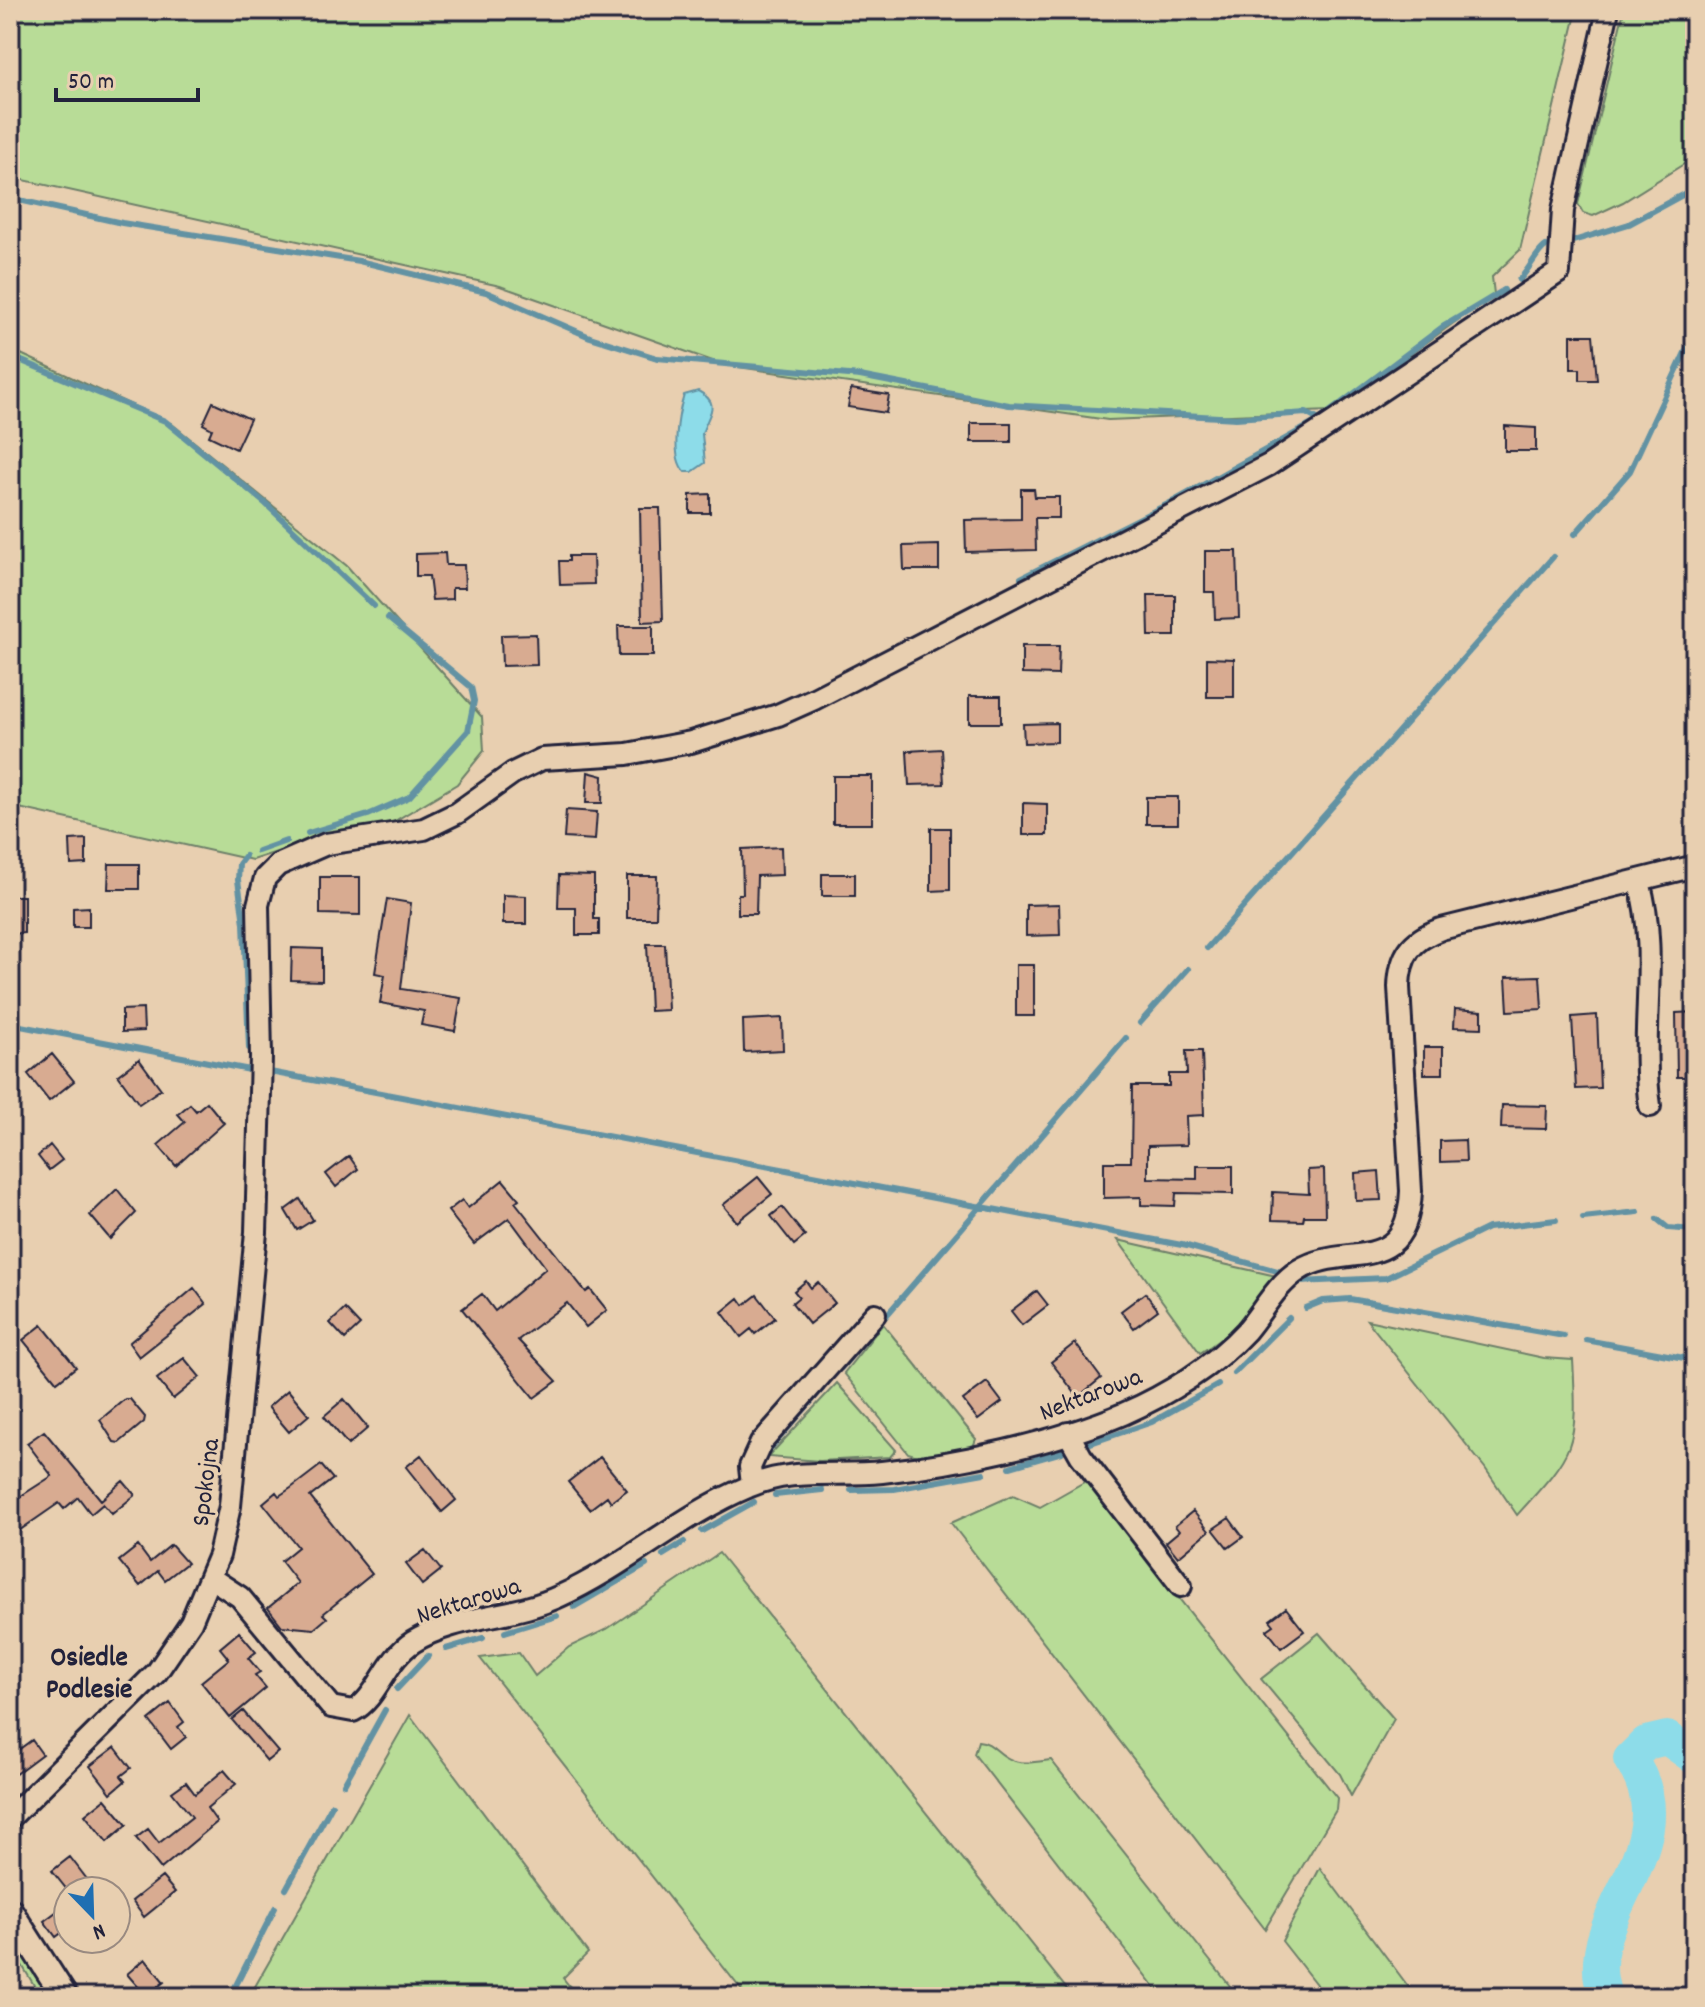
<svg xmlns="http://www.w3.org/2000/svg" width="1705" height="2007" font-family="Dekko,sans-serif">
  <style>
    .green { fill: #b8dc97; stroke: #6d7f69; stroke-width: 2 }
    .water { fill: #8ddce9; stroke: #6292a3; stroke-width: 2 }
    .lines { fill: none; stroke-linecap: round; stroke-linejoin: round }
    .stream { stroke: #6292a3; stroke-width: 6 }
    .river { stroke: #8ddce9; stroke-width: 34 }
    .building { fill: #d8ab91; stroke: #22223b; stroke-width: 2 }
    .minor-casing { stroke: #22223b; stroke-width: 26 }
    .major-casing { stroke: #22223b; stroke-width: 30 }
    .minor { stroke: #e8cfb0; stroke-width: 20 }
    .major { stroke: #e8cfb0; stroke-width: 24 }
    .labels { text-anchor: middle; stroke-width: 6; stroke-linejoin: round; paint-order: stroke }
    .street-label { font-size: 26px; fill: #22223b; stroke: #e8cfb0 }
    .neighbourhood-label { font-size: 28px; font-weight: bold; fill: #22223b; stroke: #e8cfb0 }
  </style>
  <rect width="100%" height="100%" fill="#e8cfb0"/>
  <filter id="ink" filterUnits="userSpaceOnUse"><feTurbulence type="fractalNoise" baseFrequency=".0125" numOctaves="2"/><feDisplacementMap in="SourceGraphic" scale="16" xChannelSelector="R" yChannelSelector="G"/><feConvolveMatrix kernelMatrix="1 2 1 2 8 2 1 2 1" color-interpolation-filters="sRGB"/></filter>
  <g filter="url(#ink)">
    <path class="green" d="M10,10H1577L1520,250L1492,277L1494,294L1331,411L1108,420L724,365L500,286L10,177Z
      M1624,10H1695V157L1623,202L1593,216L1583,213L1578,204Z
      M10,349L171,423L347,566L482,717L484,751L457,784L393,822L342,831L252,860L10,806Z
      M1118,1240L1276,1276C1254,1308 1234,1333 1200,1353Z
      M1367,1320L1544,1358L1573,1360C1578,1448 1576,1450 1517,1515L1485,1468Z
      M883,1324L976,1439L973,1447L921,1457L908,1453L844,1373Z
      M837,1383L896,1450L890,1457L820,1461L768,1457Z
      M1086,1481L1337,1798L1336,1810L1265,1929L951,1523L1013,1495L1040,1507Z
      M719,1553L1073,1997H747L480,1658L519,1653L535,1676L569,1647L607,1629Z
      M1319,1633L1394,1719L1351,1796L1340,1774L1261,1679Z
      M410,1715L588,1953L563,1978L578,1997H249Z
      M978,1741C992,1742 995,1751 1006,1757C1020,1766 1036,1762 1051,1760L1230,1986L1224,1997H1162L974,1754Z
      M1320,1868L1416,1997H1326L1282,1941Z
      M10,1929L51,1997H41L10,1945Z"/>
    <path class="water" d="M698,391C723,404 707,415 702,434L705,463L692,472H685C670,458 678,414 684,395Z"/>
    <g class="lines">
      <path class="stream" d="M10,198L122,223L359,261L486,292L590,337L657,358L860,376L1009,405L1236,418L1306,413L1319,420
        M1570,242L1629,224L1695,188
        M1519,280C1529,270 1538,250 1546,246
        M10,356L165,421L266,504L374,606
        M1575,534L1630,471L1695,331
        M1021,578L1174,501L1319,420L1444,326L1504,290
        M308,833L368,815L409,797L468,731L474,701L471,687L388,618
        M258,851L286,841
        M245,856L239,864L238,880L244,923L249,1048
        M1207,948L1553,557
        M1140,1023L1188,969
        M10,1024L250,1070
        M270,1072L1187,1246L1281,1272
        M1583,1218L1638,1212
        M1657,1219L1668,1228L1695,1230
        M1299,1282L1386,1278L1488,1228L1556,1220
        M1306,1308L1323,1301L1350,1299L1564,1336
        M1586,1340L1695,1360
        M841,1368L1126,1038
        M1234,1373L1289,1318
        M1085,1445L1152,1422L1218,1385
        M767,1452L822,1389
        M1010,1467L1062,1452
        M851,1490L894,1489L984,1473
        M775,1495L822,1490
        M702,1531L754,1502
        M663,1555L684,1542
        M574,1607L646,1565
        M505,1632L557,1616
        M446,1649L483,1638
        M397,1689L428,1656
        M344,1784L385,1710
        M286,1889L332,1805
        M230,1997L275,1908"/>
      <path class="river" d="M1606,1997C1572,1917 1692,1847 1630,1759L1646,1743L1667,1738L1695,1758"/>
    </g>
    <path class="building" d="M1571,335H1593L1597,380H1580V369H1571Z
      M851,389L889,395L886,413L848,407Z
      M213,402L250,419L236,449L209,436L212,429L203,424Z
      M971,423H1011V442H971Z
      M1505,426L1536,428V451H1505Z
      M1021,489H1034L1035,497H1059V518H1035L1036,550L966,552L965,520L1021,519Z
      M710,494V513H690V495Z
      M640,508H660L663,621L642,622Z
      M939,545V570H904L903,546Z
      M1205,551H1237L1239,618L1215,619L1214,592H1205Z
      M445,553L446,565H464L465,588H452V599L432,600L429,576H416V554Z
      M569,556H593L594,584L560,585L559,561H569Z
      M1148,595H1175V636H1149Z
      M618,626H653V656H619Z
      M536,634L537,665L502,666L501,635Z
      M1022,646H1059L1058,675L1022,674Z
      M1207,658L1234,659V697H1207Z
      M969,696H1001V723H969Z
      M1057,723V742L1024,743L1023,724Z
      M942,749L944,784L909,785L907,751Z
      M588,772L603,776L602,803H586Z
      M833,776H872V824H833Z
      M1146,797H1178V824H1146Z
      M1023,803L1047,804V835H1023Z
      M566,810L597,812L595,840L564,838Z
      M931,828H950V890L931,891Z
      M86,839V864L71,865L70,840Z
      M781,847L782,875L757,876L756,914H738V894H743L742,849Z
      M109,864H139V889H108Z
      M822,874H855V896H822Z
      M559,875L594,876V919H599V935H576V908H558Z
      M627,876H657L656,918H627Z
      M320,877H360V915L320,914Z
      M503,895L526,896V924H503Z
      M10,896H24V933L10,934Z
      M387,899L411,903L401,989L461,998L455,1031L421,1025L424,1011L380,1003L385,975L375,973Z
      M1059,904L1060,935L1026,936V905Z
      M89,907V927H73V908Z
      M647,944H665L668,1010L650,1011Z
      M292,948L322,949V981L291,980Z
      M1016,965H1034V1016H1016Z
      M1540,976L1542,1009L1508,1011L1506,977Z
      M143,1009L144,1031L122,1032V1010Z
      M1455,1009L1482,1011V1028L1454,1027Z
      M1695,1012V1077H1677L1676,1013Z
      M1597,1015L1600,1088L1576,1089L1572,1017Z
      M782,1018L783,1050L744,1052L743,1020Z
      M1424,1047H1443V1074H1424Z
      M1186,1051H1202L1204,1115L1186,1116L1187,1145L1148,1146V1178L1197,1179V1166H1233V1194L1176,1193L1175,1206L1141,1205V1197L1104,1198V1162H1131L1132,1086H1169V1074H1187Z
      M52,1054L74,1081L49,1101L28,1074Z
      M139,1059L161,1089L139,1104L118,1075Z
      M207,1102L224,1123L176,1166L158,1145L185,1122L178,1114L190,1104L196,1111Z
      M1502,1105L1547,1106L1546,1129L1501,1128Z
      M1465,1140L1466,1161L1440,1162V1141Z
      M50,1145L62,1160L49,1170L38,1156Z
      M349,1156L358,1169L336,1187L326,1174Z
      M1324,1169L1325,1216H1304L1303,1221L1272,1220L1273,1192L1309,1194L1308,1170Z
      M1379,1171L1381,1200L1356,1201L1355,1173Z
      M758,1177L772,1194L737,1222L723,1205Z
      M503,1180L519,1199L515,1202L586,1292L590,1289L607,1310L586,1327L567,1303L518,1340L557,1381L534,1398L462,1309L482,1294L495,1311L546,1268L509,1218L474,1244L448,1211L462,1200L468,1208Z
      M117,1189L136,1213L110,1239L90,1215Z
      M300,1199L313,1220L297,1230L285,1210Z
      M782,1207L805,1236L794,1245L771,1216Z
      M806,1281L811,1288L818,1282L835,1303L809,1324L792,1303L799,1297L794,1291Z
      M194,1288L206,1304L139,1357L129,1343Z
      M1037,1291L1048,1305L1022,1325L1011,1311Z
      M1145,1293L1158,1310L1134,1328L1121,1311Z
      M757,1295L775,1318L755,1334L751,1329L741,1337L722,1312L739,1298L744,1305Z
      M345,1309L360,1325L345,1339L330,1323Z
      M42,1325L76,1367L57,1382L23,1340Z
      M1075,1343L1101,1378L1078,1397L1051,1362Z
      M184,1358L200,1377L173,1399L157,1379Z
      M987,1382L1002,1402L978,1420L963,1400Z
      M288,1390L309,1415L289,1432L268,1407Z
      M125,1399H130L145,1417L144,1422L119,1443L114,1442L100,1420Z
      M344,1399L368,1428L348,1445L324,1416Z
      M44,1431L101,1500L123,1481L135,1495L112,1514L103,1504L91,1514L78,1497L64,1509L59,1503L10,1537V1503L52,1476L27,1443Z
      M421,1455L456,1500L442,1512L406,1467Z
      M600,1457L627,1490L611,1502L607,1496L590,1509L568,1482Z
      M321,1465L333,1479L310,1497L372,1574L323,1614L327,1618L314,1629L282,1626L268,1608L298,1583L281,1561L298,1547L263,1503L276,1492L279,1496L291,1488Z
      M1193,1511L1209,1531L1178,1557L1166,1542L1179,1531L1175,1526Z
      M1229,1518L1243,1537L1228,1548L1213,1529Z
      M171,1545L187,1563L165,1580L158,1571L140,1586L119,1561L138,1546L150,1562Z
      M425,1550L441,1570L422,1585L406,1564Z
      M1286,1608L1304,1631L1281,1648L1267,1630L1274,1625L1270,1620Z
      M239,1632L256,1652L248,1658L260,1672L255,1675L266,1688L230,1718L201,1682L229,1659L220,1648Z
      M170,1703L184,1722L178,1727L186,1737L171,1749L149,1720Z
      M243,1711L278,1752L267,1761L232,1720Z
      M32,1740L42,1754L10,1778V1756Z
      M115,1747L131,1768L121,1776L125,1781L111,1793L90,1766Z
      M224,1770L236,1784L207,1808L217,1822L161,1869L136,1838L148,1829L159,1843L192,1817L172,1792L186,1782L195,1794Z
      M105,1799L127,1825L107,1842L85,1815Z
      M70,1857L96,1891H68L52,1871Z
      M162,1877L175,1892L144,1917L132,1901Z
      M68,1903V1928L56,1937L44,1921Z
      M145,1959L164,1982L146,1996L127,1974Z"/>
    <g class="lines">
      <g class="minor-casing">
        <path id="minor" d="M1639,882C1660,953 1639,1033 1650,1106
          M1068,1433L1081,1456L1181,1586
          M752,1485L750,1467L761,1443L875,1314
          M211,1578L240,1597L331,1707L353,1711C378,1698 385,1660 413,1642C456,1615 514,1618 560,1596C626,1566 681,1515 748,1487C792,1467 836,1477 882,1472C956,1464 1055,1443 1123,1414C1167,1395 1214,1366 1246,1331C1263,1311 1276,1285 1299,1270C1345,1241 1407,1279 1411,1191L1399,987C1400,955 1411,940 1441,929L1695,866
          M10,1818L157,1672L191,1622L219,1555L230,1506L256,1232L261,1057L258,905L265,878L278,865L326,844L424,829L457,813L513,773L542,759L627,754L691,742L778,715L814,699L1269,465L1559,272L1563,210L1608,10"/>
      </g>
      <g class="major-casing">
        <path id="major" d="M10,1911L65,1997"/>
      </g>
      <use href="#minor" class="minor"/>
      <use href="#major" class="major"/>
    </g>
  </g>
  <g class="labels">
    <g class="street-label">
      <text transform="translate(1090 1393) rotate(-21)" y="9">Nektarowa</text>
      <text transform="translate(204 1482) rotate(-83)" y="9">Spokojna</text>
      <text transform="translate(468 1599) rotate(-17)" y="9">Nektarowa</text>
    </g>
    <g class="neighbourhood-label">
      <text x="89" y="1665">Osiedle<tspan x="89" dy="32">Podlesie</tspan></text>
    </g>
  </g>
  <rect width="1705" height="2007" fill="none" stroke="#e8cfb0" stroke-width="40"/>
  <rect x="20" y="20" width="1665" height="1967" fill="none" stroke="#22223b" stroke-width="3" filter="url(#ink)"/>
  <g transform="translate(92 1915) rotate(157)"><circle r="38" fill="#e8cfb0" stroke="#998a81" stroke-width="2"/>
  <path d="M0-6L14 30L0 20L-14 30Z" fill="#1f6fb2"/>
  <text y="-12" font-size="22" font-weight="bold" text-anchor="middle" fill="#22223b">N</text>
  </g>
  <path d="M56 88v12h142v-12" fill="none" stroke="#22223b" stroke-width="4"/>
  <text x="68" y="88" font-size="24" fill="#22223b" stroke="#e8cfb0" stroke-width="6" paint-order="stroke">50 m</text>
</svg>
